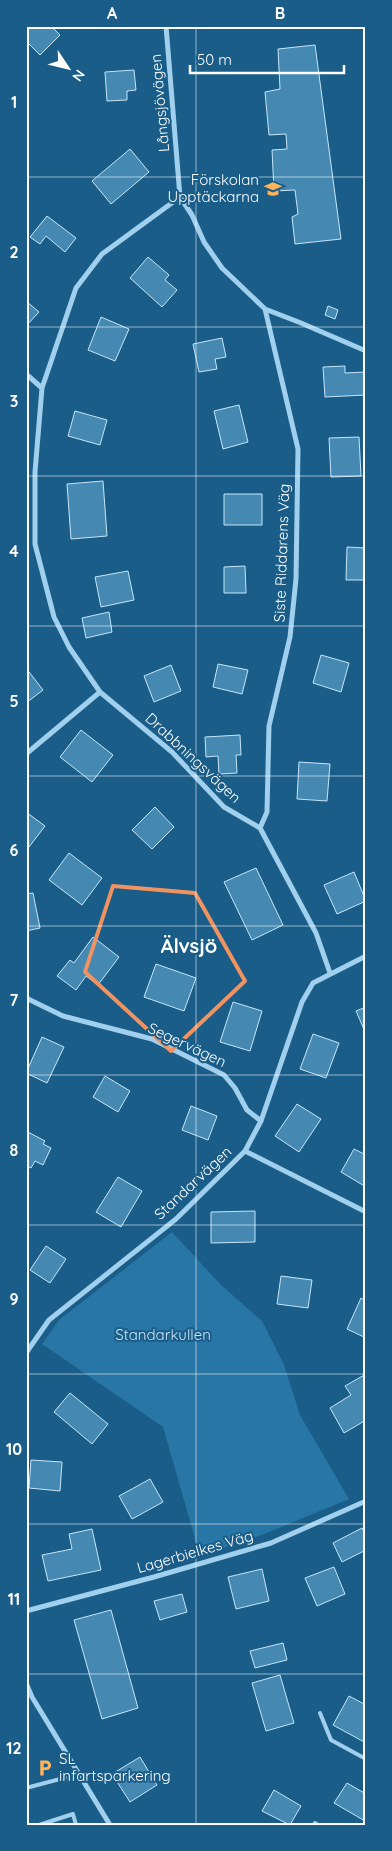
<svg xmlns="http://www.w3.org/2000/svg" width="392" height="1851" font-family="Quicksand,sans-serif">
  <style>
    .green { fill: #2876a5 }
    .building { fill: #4589b2; stroke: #c6e6fa }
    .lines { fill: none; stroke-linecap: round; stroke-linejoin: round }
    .service { stroke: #a0d0ed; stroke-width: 4 }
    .minor { stroke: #a0d0ed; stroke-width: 5 }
    .marked { fill: none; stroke: #f09361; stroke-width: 4; stroke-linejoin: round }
    .grid { fill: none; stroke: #fff; stroke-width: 1; stroke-opacity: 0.55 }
    .labels { text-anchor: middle; stroke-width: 4; stroke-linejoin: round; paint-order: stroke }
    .street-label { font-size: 15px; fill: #fff; stroke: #195d88 }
    .poi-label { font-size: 15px; fill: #fff; stroke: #195d88; text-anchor: end }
    .park-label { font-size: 15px; fill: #c6e6fa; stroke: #195d88 }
    .district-label { font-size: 20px; font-weight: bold; fill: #fff; stroke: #195d88 }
    .neatline { fill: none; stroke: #fff; stroke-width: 2 }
    .grid-label { font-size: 16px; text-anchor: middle; font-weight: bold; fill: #fff }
  </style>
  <rect width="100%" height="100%" fill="#195d88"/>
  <path class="green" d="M172,1232L221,1285L262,1321L284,1365L300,1415L349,1499L264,1534L200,1556L163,1427L42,1344L59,1320Z"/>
  <path class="building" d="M26,26H51L60,35L40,55L26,41Z
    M315,45L341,239L295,244L292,217L298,214L295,190L274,191L272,150L287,149L286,134L269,135L265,92L280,89L278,49Z
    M134,70L136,90L127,91V100L107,101L105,72Z
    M130,149L149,172L111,204L92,181Z
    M47,216L76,238L65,252L46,236L40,244L30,237Z
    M148,257L169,275L165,280L177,290L162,307L130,278Z
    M26,301L39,312L26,326Z
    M328,306L338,310L335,319L325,315Z
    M101,317L129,329L115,361L88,350Z
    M222,338L226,357L215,359L217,369L199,372L193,344Z
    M345,366V373L366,372V395L325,397L323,367Z
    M239,405L248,442L223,449L214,411Z
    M75,411L107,420L100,445L68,436Z
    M359,437L361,476L331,477L329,438Z
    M103,481L107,536L71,539L67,484Z
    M224,494H262V525H224Z
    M347,547L365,548L364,580H346Z
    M245,566L246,593H224V567Z
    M128,571L134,600L101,607L95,577Z
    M109,612L112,632L86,638L82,618Z
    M321,655L349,663L341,692L313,683Z
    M218,664L248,670L242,694L213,687Z
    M171,665L181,691L154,702L144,676Z
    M26,668L43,690L26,703Z
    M81,730L113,755L92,782L60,757Z
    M240,735L241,755H236L237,773L219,774L218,756L206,757L205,737Z
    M299,762L330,764L327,801L297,799Z
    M155,807L174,827L152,849L132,830Z
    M26,812L45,826L26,851Z
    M69,853L102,878L82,905L49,880Z
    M256,868L283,925L252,940L224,882Z
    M354,872L366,901L337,914L324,885Z
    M33,893L40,928L26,931V894Z
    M93,937L119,957L98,985L86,976L76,990L57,976L70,960L74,963Z
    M156,964L196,978L184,1011L144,997Z
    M233,1002L262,1011L250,1051L220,1042Z
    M366,1007V1034L356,1011Z
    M313,1034L339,1043L326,1078L300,1069Z
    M42,1037L64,1047L47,1083L26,1073Z
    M105,1076L130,1091L118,1112L93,1097Z
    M297,1104L321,1119L299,1152L275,1136Z
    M191,1106L217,1116L208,1140L182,1130Z
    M26,1131L45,1141L43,1144L51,1148L43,1165L35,1161L31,1168L26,1166Z
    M354,1149L366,1155V1187L341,1172Z
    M118,1177L142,1191L121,1227L96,1212Z
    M255,1211V1242L211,1243V1212Z
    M46,1246L66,1259L50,1283L30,1270Z
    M281,1276L312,1280L308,1308L277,1304Z
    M361,1298L366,1301V1338L347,1329Z
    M366,1374V1406L364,1407L366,1420L344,1433L330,1408L351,1395L345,1386Z
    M70,1393L108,1424L92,1444L54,1412Z
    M31,1460L62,1462L60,1491L29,1488Z
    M150,1479L163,1502L132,1519L119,1496Z
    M362,1528L366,1536V1550L342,1562L333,1543Z
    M92,1529L101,1570L48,1581L42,1555L72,1549L69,1534Z
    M334,1567L345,1594L317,1606L305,1578Z
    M262,1569L269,1601L236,1609L228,1577Z
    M182,1594L187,1612L160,1620L154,1601Z
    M111,1610L138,1708L102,1719L74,1620Z
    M283,1643L287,1660L255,1668L250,1651Z
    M280,1675L294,1723L266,1731L252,1683Z
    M349,1696L366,1705V1743L333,1725Z
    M140,1757L157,1785L130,1802L112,1774Z
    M347,1783L366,1794L365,1821L334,1803Z
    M274,1790L301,1806L290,1825L262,1811Z"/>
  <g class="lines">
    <path class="service" d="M320,1713L331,1740L366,1759
      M26,1788L79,1774
      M39,1825L73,1814L76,1825
      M314,1825L315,1823L318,1825"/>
    <path class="minor" d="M166,26L180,197L192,215L204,242L222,268L265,309L301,323L366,351
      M180,197L102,254L76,288L42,388L35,472V544L54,617L69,647L100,692L172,752L224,807L260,828L316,933L330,973
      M26,374L42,388
      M26,754L100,692
      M260,828L267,812L269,726L290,637L296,579L298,449L265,309
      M26,998L63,1016L152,1039L224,1075L235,1088L247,1110L261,1121
      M245,1151L366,1212
      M26,1353L49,1320L176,1219L245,1151L261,1121L302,1002L313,983L366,956
      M26,1611L154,1577L271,1543L366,1501
      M26,1683L32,1697L110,1825"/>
  </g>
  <path class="marked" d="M113,886L195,893L245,981L171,1051L85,972Z"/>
  <path class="grid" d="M196,26V1825M26,177H366M26,327H366M26,476H366M26,626H366M26,776H366M26,926H366M26,1075H366M26,1225H366M26,1374H366M26,1524H366M26,1674H366"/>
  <defs>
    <g id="school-bare" transform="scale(1.35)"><path d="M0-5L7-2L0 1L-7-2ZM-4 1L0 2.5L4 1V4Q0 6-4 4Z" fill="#ffb45c" stroke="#195d88" stroke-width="2.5" paint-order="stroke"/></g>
    <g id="parking-bare" transform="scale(1.35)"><path d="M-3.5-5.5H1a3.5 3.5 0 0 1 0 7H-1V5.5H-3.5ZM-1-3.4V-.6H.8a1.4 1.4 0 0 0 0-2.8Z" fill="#ffb45c" stroke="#195d88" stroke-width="2.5" paint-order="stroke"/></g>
  </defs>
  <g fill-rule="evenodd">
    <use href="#school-bare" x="273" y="189"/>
    <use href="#parking-bare" x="45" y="1768"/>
  </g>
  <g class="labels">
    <g class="street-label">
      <text transform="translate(160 103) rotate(-95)" y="5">Långsjövägen</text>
      <text transform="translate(282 553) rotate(-88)" y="5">Siste Riddarens Väg</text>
      <text transform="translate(193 758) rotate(43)" y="5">Drabbningsvägen</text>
      <text transform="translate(187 1045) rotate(25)" y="5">Segervägen</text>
      <text transform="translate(193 1183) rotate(-43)" y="5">Standarvägen</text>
      <text transform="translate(195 1552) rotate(-16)" y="5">Lagerbielkes Väg</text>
    </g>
    <g class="poi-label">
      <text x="259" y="185">Förskolan<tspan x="259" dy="17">Upptäckarna</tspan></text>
      <text x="59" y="1764" text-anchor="start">SL<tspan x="59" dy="17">infartsparkering</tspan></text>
    </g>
    <g class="park-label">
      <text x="163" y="1340">Standarkullen</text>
    </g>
    <g class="district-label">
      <text x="189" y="953">Älvsjö</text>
    </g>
  </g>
  <rect width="392" height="1851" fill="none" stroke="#195d88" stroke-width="55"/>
  <g transform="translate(68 68) rotate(125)" stroke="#195d88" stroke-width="4" paint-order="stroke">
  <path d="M0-4L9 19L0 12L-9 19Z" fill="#ffffff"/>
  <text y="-8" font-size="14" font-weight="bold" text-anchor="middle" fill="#ffffff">N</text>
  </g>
  <path d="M190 65v8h154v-8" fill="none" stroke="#ffffff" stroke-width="2.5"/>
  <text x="197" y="65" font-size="15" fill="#ffffff" stroke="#195d88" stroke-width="4" paint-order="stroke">50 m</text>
  <rect x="28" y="28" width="336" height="1796" class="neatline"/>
  <g class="grid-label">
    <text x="112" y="19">A</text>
    <text x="280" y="19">B</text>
    <text x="14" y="108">1</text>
    <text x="14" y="258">2</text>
    <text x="14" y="407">3</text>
    <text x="14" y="557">4</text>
    <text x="14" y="707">5</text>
    <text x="14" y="856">6</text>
    <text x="14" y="1006">7</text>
    <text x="14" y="1156">8</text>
    <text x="14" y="1305">9</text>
    <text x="14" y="1455">10</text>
    <text x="14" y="1605">11</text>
    <text x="14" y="1754">12</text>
  </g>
</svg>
